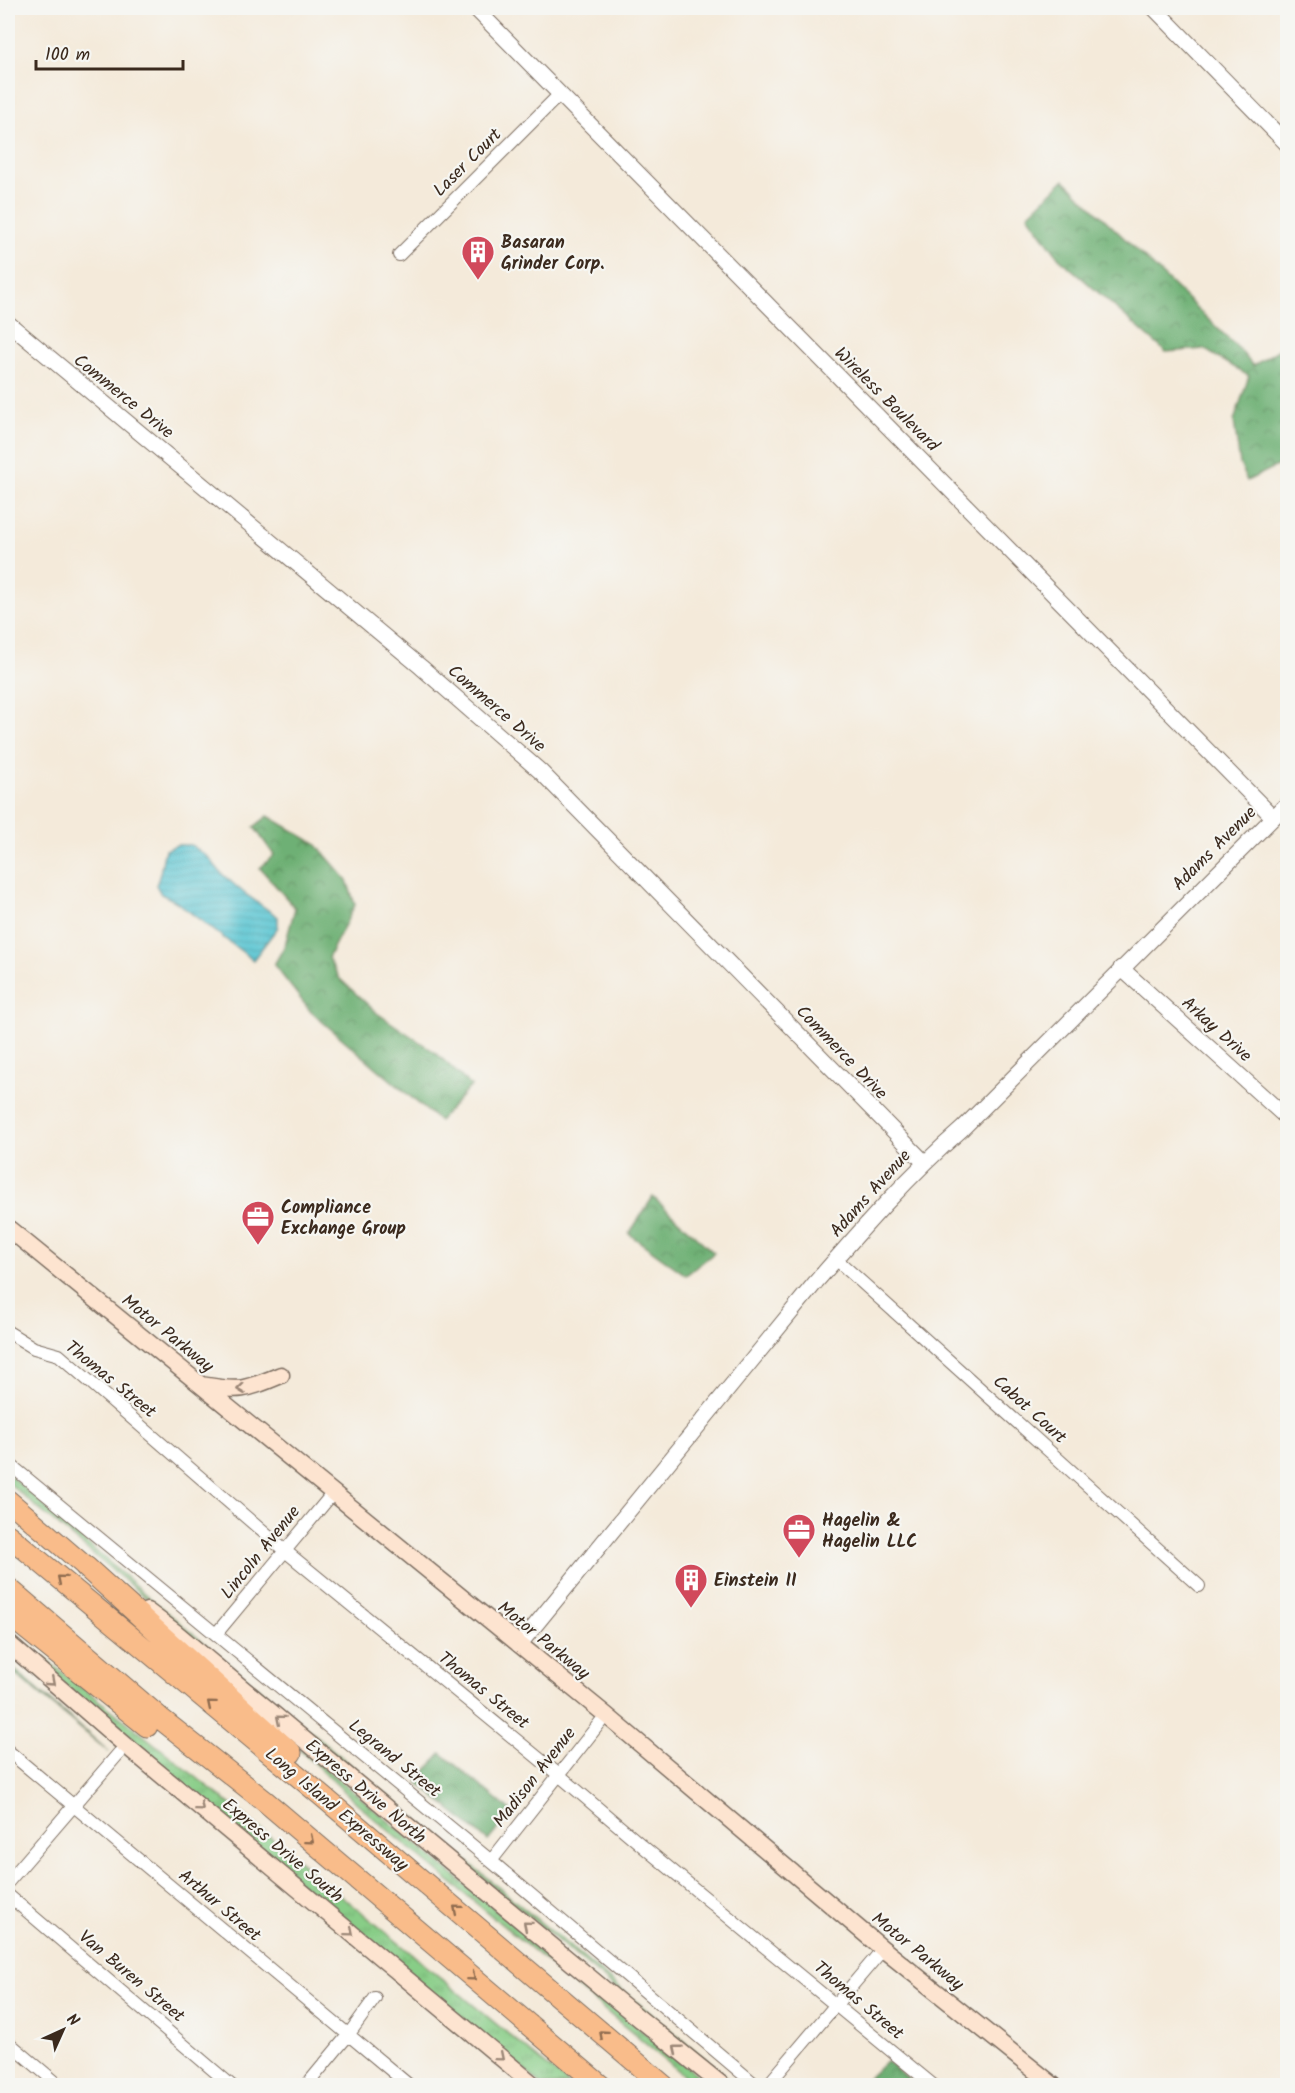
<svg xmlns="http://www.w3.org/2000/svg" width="1295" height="2093" font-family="Kalam,sans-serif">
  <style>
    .grass { fill: url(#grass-tufts); stroke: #627c52; stroke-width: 1.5 }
    .forest { fill: url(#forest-crowns); stroke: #546d49; stroke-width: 1.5 }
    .water { fill: url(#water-rules); stroke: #4a7878; stroke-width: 1.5 }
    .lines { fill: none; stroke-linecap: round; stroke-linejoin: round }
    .minor-casing { stroke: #7c6d60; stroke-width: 14 }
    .tertiary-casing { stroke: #7c6d60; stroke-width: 17 }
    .secondary-casing { stroke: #7c6d60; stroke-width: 19 }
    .trunk-casing { stroke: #7c6d60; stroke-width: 22 }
    .motorway-casing { stroke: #7c6d60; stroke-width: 23 }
    .minor { stroke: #fff; stroke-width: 12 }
    .tertiary { stroke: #fff; stroke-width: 15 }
    .secondary { stroke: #fde4d0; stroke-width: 16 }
    .trunk { stroke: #f9bc8a; stroke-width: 20 }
    .motorway { stroke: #f9bc8a; stroke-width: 21 }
    .oneway { stroke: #9c8777 }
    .oneway2 { stroke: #906c4f }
    .labels { text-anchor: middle; stroke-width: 4.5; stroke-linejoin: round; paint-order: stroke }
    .street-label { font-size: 18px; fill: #3b2a1e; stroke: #f6f6f2 }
    .poi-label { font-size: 18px; font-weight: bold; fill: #3b2a1e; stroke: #f6f6f2; text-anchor: start }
  </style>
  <defs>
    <pattern id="grass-tufts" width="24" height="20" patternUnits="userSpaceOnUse" patternTransform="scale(1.5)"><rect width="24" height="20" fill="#88cd87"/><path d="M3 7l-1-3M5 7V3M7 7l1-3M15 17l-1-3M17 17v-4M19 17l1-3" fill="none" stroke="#76b074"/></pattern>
    <pattern id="forest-crowns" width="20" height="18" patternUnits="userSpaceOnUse" patternTransform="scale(1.5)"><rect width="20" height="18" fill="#6eb074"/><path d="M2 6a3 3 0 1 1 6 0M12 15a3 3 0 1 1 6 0" fill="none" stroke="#5c8f5f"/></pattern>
    <pattern id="water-rules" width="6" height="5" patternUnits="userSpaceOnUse" patternTransform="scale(1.5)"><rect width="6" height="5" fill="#59c5d2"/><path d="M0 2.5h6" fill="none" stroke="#4ea9b4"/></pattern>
  </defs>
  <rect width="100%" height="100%" fill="#f6f6f2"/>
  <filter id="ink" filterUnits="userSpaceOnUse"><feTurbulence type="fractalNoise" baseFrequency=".0167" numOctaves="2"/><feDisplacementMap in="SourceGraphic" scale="12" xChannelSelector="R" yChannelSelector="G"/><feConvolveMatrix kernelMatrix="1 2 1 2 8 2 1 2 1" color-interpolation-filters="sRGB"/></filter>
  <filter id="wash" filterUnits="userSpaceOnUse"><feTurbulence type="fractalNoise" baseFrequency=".008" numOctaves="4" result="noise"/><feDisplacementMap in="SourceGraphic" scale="24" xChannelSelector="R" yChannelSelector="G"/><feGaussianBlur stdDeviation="1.35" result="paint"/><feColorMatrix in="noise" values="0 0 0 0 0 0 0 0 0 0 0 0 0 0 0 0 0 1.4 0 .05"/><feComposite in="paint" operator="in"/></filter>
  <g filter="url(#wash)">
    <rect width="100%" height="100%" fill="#f4eada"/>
    <path class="grass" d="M8,1474L145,1594L727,2077L693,2053L29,1501L8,1482Z
      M8,1631C201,1775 384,1932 570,2085H542L79,1699Z
      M275,1727L665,2050L711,2085H695L370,1815Z"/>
    <path class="forest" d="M1064,180L1239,349L1253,366L1287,344L1288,457L1285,462L1247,481L1240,464L1234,421L1249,376L1204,349L1166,352L1059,258L1028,215Z
      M268,816L316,844L347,880L355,905L328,958L340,979L377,1013L436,1053L471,1086L439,1121L311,1012L274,965L285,945L295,908L260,868L274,855L254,827Z
      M653,1197L714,1253L686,1275L629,1234Z
      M8,1664L109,1752L8,1668Z
      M441,1753L512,1812L488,1841L417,1782Z
      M886,2061L916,2085H861Z"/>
    <path class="water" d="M177,845H191L209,858L222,874L244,893L278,917V927L253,960L175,901L161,894L156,885C162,872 161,864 165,850Z"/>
  </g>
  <g filter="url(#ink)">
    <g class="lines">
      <g class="minor-casing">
        <path id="minor" d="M399,255L559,95
          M836,1259L1199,1586
          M8,1332L34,1348L59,1355L284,1550L559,1775L646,1849L934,2086
          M8,1463L491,1861L757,2086
          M216,1634L333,1493
          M8,1751L410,2086
          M491,1861L606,1715
          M8,1882L119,1753
          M8,1895L232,2086
          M8,2042L60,2086
          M306,2086L349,2034L375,1998
          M767,2086L883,1949"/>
      </g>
      <g class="tertiary-casing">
        <path id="tertiary" d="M475,8L1273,817
          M1154,8L1288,145
          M8,323L421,667L541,772L924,1162
          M1121,968L1288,1119
          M519,1645L815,1283C862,1229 908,1176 962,1129L1288,803"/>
      </g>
      <g class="secondary-casing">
        <path id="secondary" d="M8,1228L606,1715L883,1949L1054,2086
          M201,1385C241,1392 245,1390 281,1375
          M147,1611L175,1632L624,2006L723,2086
          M8,1643L123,1743L535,2086"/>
      </g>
      <g class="trunk-casing">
        <path id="trunk" d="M8,1500L86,1567"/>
      </g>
      <g class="motorway-casing">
        <path id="motorway" d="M8,1535L321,1795L664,2086
          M86,1567L291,1753
          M8,1588L161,1719L266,1802L601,2086
          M8,1614L147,1726"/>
      </g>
      <use href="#minor" class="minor"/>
      <use href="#tertiary" class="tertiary"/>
      <use href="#secondary" class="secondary"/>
      <use href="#trunk" class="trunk"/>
      <use href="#motorway" class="motorway"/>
    </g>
    <defs><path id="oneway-chevron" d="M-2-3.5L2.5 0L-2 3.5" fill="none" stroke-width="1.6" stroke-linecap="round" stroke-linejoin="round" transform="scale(1.5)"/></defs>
    <g class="oneway">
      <use href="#oneway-chevron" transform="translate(241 1389) rotate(173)"/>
      <use href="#oneway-chevron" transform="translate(51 1682) rotate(41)"/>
      <use href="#oneway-chevron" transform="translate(280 1719) rotate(-140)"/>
      <use href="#oneway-chevron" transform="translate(200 1807) rotate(40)"/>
      <use href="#oneway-chevron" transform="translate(527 1925) rotate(-140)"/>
      <use href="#oneway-chevron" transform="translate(350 1932) rotate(40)"/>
      <use href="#oneway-chevron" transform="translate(677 2049) rotate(-141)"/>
      <use href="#oneway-chevron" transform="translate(500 2057) rotate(40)"/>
    </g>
    <g class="oneway2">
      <use href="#oneway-chevron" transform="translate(61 1579) rotate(-140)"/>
      <use href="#oneway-chevron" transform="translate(211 1704) rotate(-140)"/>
      <use href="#oneway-chevron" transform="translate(310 1840) rotate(40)"/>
      <use href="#oneway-chevron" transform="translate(457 1909) rotate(-140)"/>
      <use href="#oneway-chevron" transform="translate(472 1977) rotate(40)"/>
      <use href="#oneway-chevron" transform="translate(603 2034) rotate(-139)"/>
    </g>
  </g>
  <defs>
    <g id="building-pin" transform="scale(1.725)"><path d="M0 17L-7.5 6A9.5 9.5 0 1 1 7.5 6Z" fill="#d1495b" stroke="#f6f6f2"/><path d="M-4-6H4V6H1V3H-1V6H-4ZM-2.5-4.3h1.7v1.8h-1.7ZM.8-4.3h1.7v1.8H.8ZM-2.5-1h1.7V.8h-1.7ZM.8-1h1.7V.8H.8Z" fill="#fff"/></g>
    <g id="office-pin" transform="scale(1.725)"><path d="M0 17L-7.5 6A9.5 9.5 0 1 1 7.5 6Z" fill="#d1495b" stroke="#f6f6f2"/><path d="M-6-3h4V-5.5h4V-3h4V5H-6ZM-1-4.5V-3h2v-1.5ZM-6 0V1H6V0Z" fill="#fff"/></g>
  </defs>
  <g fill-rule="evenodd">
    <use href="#building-pin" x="478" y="252"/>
    <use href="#office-pin" x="258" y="1217"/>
    <use href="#office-pin" x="799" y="1530"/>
    <use href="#building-pin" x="691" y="1580"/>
  </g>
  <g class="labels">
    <g class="street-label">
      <text transform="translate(467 162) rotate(-45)" y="6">Laser Court</text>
      <text transform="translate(124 396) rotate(39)" y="6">Commerce Drive</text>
      <text transform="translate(887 399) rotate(45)" y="6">Wireless Boulevard</text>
      <text transform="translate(497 708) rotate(41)" y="6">Commerce Drive</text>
      <text transform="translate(1214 848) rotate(-45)" y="6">Adams Avenue</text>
      <text transform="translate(1217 1029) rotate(42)" y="6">Arkay Drive</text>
      <text transform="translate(842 1052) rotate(46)" y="6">Commerce Drive</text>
      <text transform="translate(870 1193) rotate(-48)" y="6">Adams Avenue</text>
      <text transform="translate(168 1333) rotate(39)" y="6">Motor Parkway</text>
      <text transform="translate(111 1379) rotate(39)" y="6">Thomas Street</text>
      <text transform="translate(1030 1409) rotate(42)" y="6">Cabot Court</text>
      <text transform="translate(260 1552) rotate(-51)" y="6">Lincoln Avenue</text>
      <text transform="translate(544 1640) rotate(39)" y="6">Motor Parkway</text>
      <text transform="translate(484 1690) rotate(39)" y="6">Thomas Street</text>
      <text transform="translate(395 1758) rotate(39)" y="6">Legrand Street</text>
      <text transform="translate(534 1777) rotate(-52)" y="6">Madison Avenue</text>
      <text transform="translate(366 1791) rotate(40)" y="6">Express Drive North</text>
      <text transform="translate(337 1809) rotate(40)" y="6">Long Island Expressway</text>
      <text transform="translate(283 1850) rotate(40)" y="6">Express Drive South</text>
      <text transform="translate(220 1905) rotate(40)" y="6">Arthur Street</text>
      <text transform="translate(918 1951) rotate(39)" y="6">Motor Parkway</text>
      <text transform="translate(132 1976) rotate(40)" y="6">Van Buren Street</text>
      <text transform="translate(859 2000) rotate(40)" y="6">Thomas Street</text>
    </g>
    <g class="poi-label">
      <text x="501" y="248">Basaran<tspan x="501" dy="21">Grinder Corp.</tspan></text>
      <text x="281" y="1213">Compliance<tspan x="281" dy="21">Exchange Group</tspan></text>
      <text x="822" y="1526">Hagelin &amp;<tspan x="822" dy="21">Hagelin LLC</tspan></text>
      <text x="714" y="1586">Einstein II</text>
    </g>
  </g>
  <rect width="1295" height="2093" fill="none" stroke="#f6f6f2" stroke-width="30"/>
  <g transform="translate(63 2030) rotate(45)" stroke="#f6f6f2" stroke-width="4.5" paint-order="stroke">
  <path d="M0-4.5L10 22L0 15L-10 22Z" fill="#3b2a1e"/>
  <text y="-9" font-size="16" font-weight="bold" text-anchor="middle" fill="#3b2a1e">N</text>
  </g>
  <path d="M36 60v9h147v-9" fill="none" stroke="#3b2a1e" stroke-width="3"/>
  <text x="45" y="60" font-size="18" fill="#3b2a1e" stroke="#f6f6f2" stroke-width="4.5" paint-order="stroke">100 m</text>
</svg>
